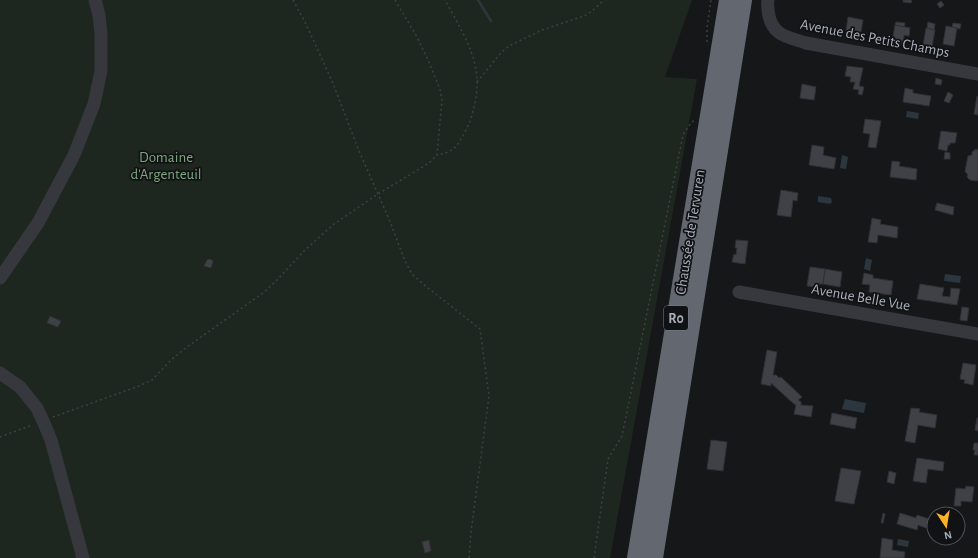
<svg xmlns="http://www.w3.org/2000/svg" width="978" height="558" font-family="'Alegreya Sans',sans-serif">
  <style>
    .green { fill: #1e271f }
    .water { fill: #2b363e }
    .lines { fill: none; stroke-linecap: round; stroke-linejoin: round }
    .stream { stroke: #2b363e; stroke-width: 2.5 }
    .building { fill: #404146; stroke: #303035 }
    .path { stroke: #3d4045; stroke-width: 1.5; stroke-dasharray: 2 3; stroke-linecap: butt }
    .minor { stroke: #37383e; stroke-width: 13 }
    .highway { stroke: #636770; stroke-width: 18 }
    .labels { text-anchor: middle; stroke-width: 3.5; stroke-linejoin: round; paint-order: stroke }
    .shield { fill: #111214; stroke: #7b7f88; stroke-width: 1 }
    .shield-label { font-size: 14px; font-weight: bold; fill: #a8aeba }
    .street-label { font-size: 15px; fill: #a8aeba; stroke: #111214 }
    .park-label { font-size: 15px; fill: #7da67e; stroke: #111214 }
  </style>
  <rect width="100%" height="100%" fill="#161719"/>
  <path class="green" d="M0,0H692L665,77L697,79L610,558H0Z"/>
  <path class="water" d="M907,111L919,113L918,119L906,117Z
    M842,155L848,157L846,169L840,168Z
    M818,196L831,198L832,202L830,204L818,202Z
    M866,258L872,260L870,271L864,269Z
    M945,274L961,276L960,283L944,281Z
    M845,399L866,403L864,413L842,409Z
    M898,539L909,541L908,547L897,545Z"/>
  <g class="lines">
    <path class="stream" d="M478,0L491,21"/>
  </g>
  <path class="building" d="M903,0H912L911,3L903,2Z
    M941,1L944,5L940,8L937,4Z
    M848,17L863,20L861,32L853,30V32L846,31Z
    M896,22L905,23L904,27L895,25Z
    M928,22L935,24L934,30L927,28Z
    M953,23L961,24L960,29L952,27Z
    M895,25L910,28L909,36L904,35L903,44L892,42Z
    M946,26L957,28L954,46L943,44Z
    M926,28L935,30L932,47L923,46Z
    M847,66L863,68L859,86L864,87L862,95L858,94L859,90L853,89L855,82H850L851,77L845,76Z
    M936,78L942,80L941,85L935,84Z
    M802,84L816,87L814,100L800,98Z
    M905,88L913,90V93L931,96L929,106L903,102Z
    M948,92L953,95L949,103L944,101Z
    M977,96L978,97V115L974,114Z
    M865,119L881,121L876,148L868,147L870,134L863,133Z
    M941,131L957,133L955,143H950V145H948L947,151L938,149Z
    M812,145L824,147L823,155L836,158L834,169L809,165Z
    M976,149L978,150V180L977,181L970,180L967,177L968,174H967L965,171L968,156L972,155V152Z
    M945,152L950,153V159H944Z
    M892,161L900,162L899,166L917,169L916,180L890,177Z
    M781,190L798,193L797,201L793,200L791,217L777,215Z
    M937,203L954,207L953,215L935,210Z
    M872,218L881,220L880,224L898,227L897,238L878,235L877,243L868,242Z
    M736,240L748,241L745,264L732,262L734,254L736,255L737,248H735Z
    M209,259L212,260L213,262L211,268L204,266L207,260Z
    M810,267L825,269L823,284H818L817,287L807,286Z
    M825,269L842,272L840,287L823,284Z
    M864,273L873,275V278L893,281L891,295L869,292L870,285L862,284Z
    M920,284L944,288L942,296L950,297L951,288L960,289L957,305L917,299Z
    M962,307L969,308L967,321L960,320Z
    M50,316L61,321L58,327L47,323Z
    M767,350L777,352L773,375H776L779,378L781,377L802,397L798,400L801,402V405L813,406L811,417L794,414L796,405L795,404H794L771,383V386L761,384Z
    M963,363L976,365L973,385L964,383L965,380L960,379Z
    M911,408L920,409L919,412L937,415L935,428L918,425L915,443L905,441Z
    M832,413L857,418L855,429L830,424Z
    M977,418H978V431L975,430Z
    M711,440L727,442L723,471L707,469Z
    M974,443H978V455H974L975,450H973Z
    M917,458L944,462L943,471L928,469L926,483L913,481Z
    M841,468L861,471L854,504L835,501Z
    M889,471L896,473L894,484L887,482Z
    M966,486L974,487L972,502L961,501V506H954L956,488L965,489Z
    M883,513L885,514L883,523H881Z
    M900,513L916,518L917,515L929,519L926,528L918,525L917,530L897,524Z
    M882,538L893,540L892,550L905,552L904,558H880Z
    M429,540L431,551L425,553L422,542Z"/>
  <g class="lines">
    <path class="path" d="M293,0L305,22L332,81L359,151L389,219L405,261L412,274L423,284L480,329L489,396L471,532L469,558
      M395,0L417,37L428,60L440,89L442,100L437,155C455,152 458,145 466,130C470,123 472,115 474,107C477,95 478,83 476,70C473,48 456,20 445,0
      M707,42V28L711,0
      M477,82L499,55L505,49L511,45L542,30L584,16L592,11L604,0
      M53,417L139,386L152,380L171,360L187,347L263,293L277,280L305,250L334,224L378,194L429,163L437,155
      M0,437L32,425
      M594,558L608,459L622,436L683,135L688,127L695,119"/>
    <path class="minor" d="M768,0C767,6 768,11 769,16C774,37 789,37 806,43L978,74
      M0,278L38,223L74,155L94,104L101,71V34L99,15L95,0
      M739,292L978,334
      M0,373L20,387L37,408L43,421L51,440L83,558"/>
    <path class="highway" d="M636,558L728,0
      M654,558L743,0"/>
  </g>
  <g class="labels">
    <rect class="shield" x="664" y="306" width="24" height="24" rx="3"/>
    <g class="shield-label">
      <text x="676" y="323">R0</text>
    </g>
    <g class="street-label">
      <text transform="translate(875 38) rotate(11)" y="5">Avenue des Petits Champs</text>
      <text transform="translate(690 232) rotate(-81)" y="5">Chaussée de Tervuren</text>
      <text transform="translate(861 297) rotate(10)" y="5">Avenue Belle Vue</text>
    </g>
    <g class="park-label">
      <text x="166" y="162">Domaine<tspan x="166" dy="17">d'Argenteuil</tspan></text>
    </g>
  </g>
  <g transform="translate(946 526) rotate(168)"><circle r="19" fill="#111214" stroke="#4d5056"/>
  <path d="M0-3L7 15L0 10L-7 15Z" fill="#ffb128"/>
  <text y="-6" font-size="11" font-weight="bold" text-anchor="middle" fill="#a8aeba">N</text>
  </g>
</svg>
